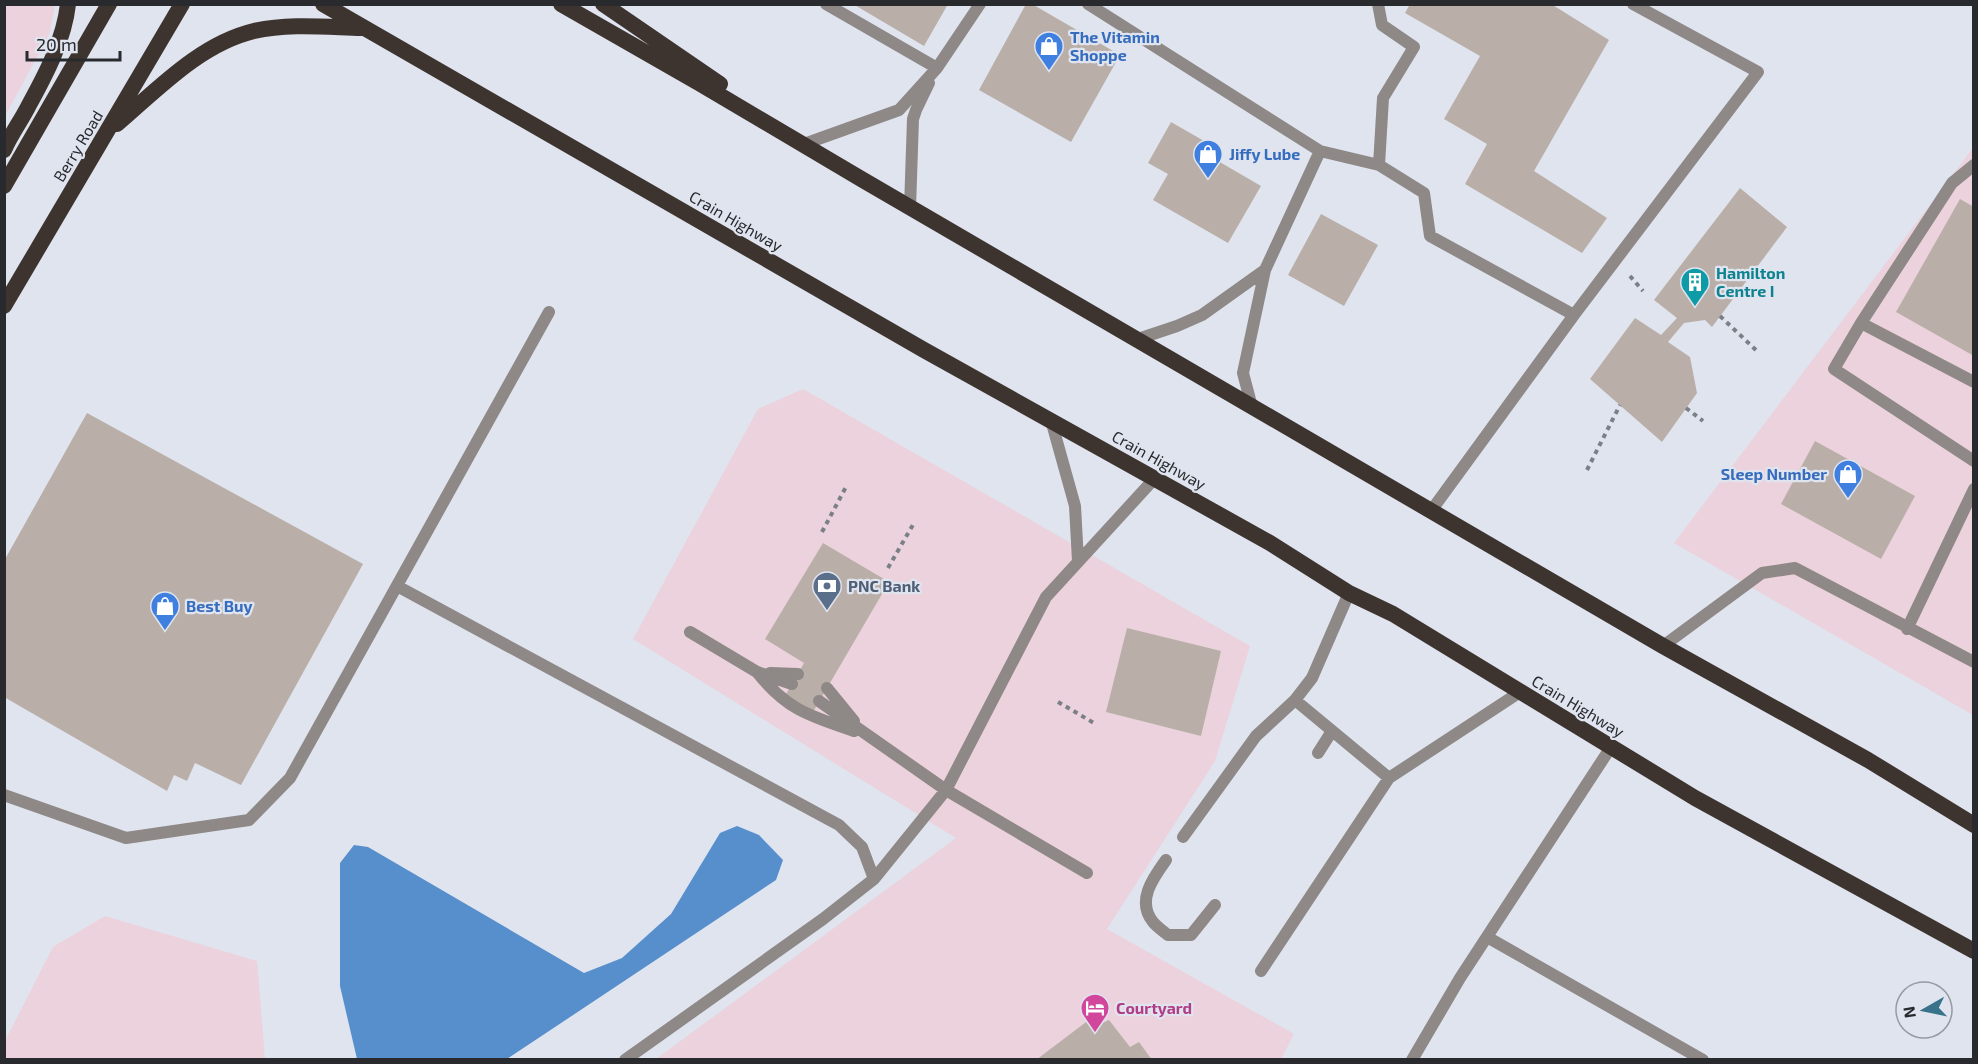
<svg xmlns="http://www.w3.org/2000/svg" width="1978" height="1064" font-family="'Exo 2',sans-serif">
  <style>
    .commercial { fill: #ebd2dc }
    .water { fill: #578fcd }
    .building { fill: #baafa8 }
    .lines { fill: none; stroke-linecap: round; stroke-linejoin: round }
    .path { stroke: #7b7f86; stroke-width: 4; stroke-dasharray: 4.5 4.5; stroke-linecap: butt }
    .service { stroke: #8e8886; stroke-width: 12 }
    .trunk { stroke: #3d3430; stroke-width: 16 }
    .labels { text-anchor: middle; stroke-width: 4.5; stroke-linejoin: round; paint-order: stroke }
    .shop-label { font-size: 16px; font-weight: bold; fill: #366cbe; stroke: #dfe4ef; text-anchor: start }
    .street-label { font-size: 16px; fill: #282a2e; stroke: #dfe4ef }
    .culture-label { font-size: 16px; font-weight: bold; fill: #0d838f; stroke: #dfe4ef; text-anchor: start }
    .service-label { font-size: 16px; font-weight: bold; fill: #4e5e75; stroke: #dfe4ef; text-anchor: start }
    .hotel-label { font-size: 16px; font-weight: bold; fill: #b23c85; stroke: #dfe4ef; text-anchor: start }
  </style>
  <rect width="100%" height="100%" fill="#dfe4ef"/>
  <path class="commercial" d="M5,4L55,5L49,35L5,116Z
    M1973,148V715L1674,543Z
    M803,389L1250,646L1215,761L1107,929L1294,1034L1281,1059H656L956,838L633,639L758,409Z
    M105,916L257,961L265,1059H5V1041L53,947Z"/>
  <path class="water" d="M737,826L759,835L783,860L776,880L507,1059H357L340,986V863L354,845L368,847L584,973L622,958L671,914L720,833Z"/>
  <path class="building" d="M853,4H948L924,46Z
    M1026,4H1032L1120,55L1071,142L979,90Z
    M1410,4H1551L1609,40L1534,171L1607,218L1582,253L1465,184L1487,144L1444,119L1480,56L1405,13Z
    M1171,122L1211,145L1206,154L1261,186L1228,243L1153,200L1168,174L1148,163Z
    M1740,188L1787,227L1712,327L1705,320L1684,323L1668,342L1690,357L1697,393L1662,442L1590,379L1635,318L1661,335L1677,318L1654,300Z
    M1960,199L1974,207V356L1896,312Z
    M1321,214L1378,245L1344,306L1288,275Z
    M87,413L363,564L241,785L195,763L187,781L174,775L167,791L4,697V561Z
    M1815,441L1915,496L1881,559L1781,504Z
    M823,543L889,582L813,712L785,696L804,663L765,639Z
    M1127,628L1221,651L1201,736L1106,712Z
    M1094,1016L1100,1024L1109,1020L1130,1047L1139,1042L1152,1060H1036Z"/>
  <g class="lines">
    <path class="path" d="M1630,276L1643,291
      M1720,316L1757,351
      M1686,408L1703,421
      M1587,470L1620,405
      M822,532L847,485
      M888,568L914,523
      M1058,702L1094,723"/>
    <path class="service" d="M826,4L937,68
      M1088,4L1320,151L1265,270L1243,373L1252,407
      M1378,4L1382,25L1414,47L1383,98L1379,165L1424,193L1430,236L1574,315L1431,511
      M807,143L899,110L937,68L980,4
      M1320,151L1379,165
      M1974,165L1952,183L1861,323L1834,369L1974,461
      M910,208L913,119L916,110L929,83
      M1574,315L1758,72L1633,4
      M1861,323L1974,382
      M1138,339L1177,326L1202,315L1265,270
      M1051,420L1075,506L1078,561
      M397,586L839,825L862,847L874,879
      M1907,629L1974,489
      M690,632L757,672L792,684
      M1663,646L1762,573L1795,568L1974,662
      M757,672C787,710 810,716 854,731
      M770,673L798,674
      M827,688L854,721
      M1295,700L1389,778
      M819,701L946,790L1087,873
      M1318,753L1332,731
      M4,795L126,838L249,820L290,778L549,312
      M1183,837L1256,736L1295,700L1312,678L1349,593
      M1166,860C1153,878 1136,901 1153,922C1157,927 1163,931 1168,935H1191L1215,905
      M1487,937L1703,1060
      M1261,971L1389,778L1520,692
      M625,1060L823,919L874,879L946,790L1046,597L1155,478
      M1412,1060L1460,978L1611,747"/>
    <path class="trunk" d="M323,4L924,350L1270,543L1349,593L1393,614L1695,798L1974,951
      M561,4L699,83L863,180L1663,646L1868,760L1974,825
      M603,4L720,84
      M117,124C158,89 200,44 254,31C288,23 326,27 361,28
      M4,150C11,134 21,121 29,105C46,74 64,40 68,4
      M4,186L109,4
      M4,306L182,4"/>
  </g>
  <defs>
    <g id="shop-pin" transform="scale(1.5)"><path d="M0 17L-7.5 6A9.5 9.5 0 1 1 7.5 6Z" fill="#3f7fe0" stroke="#dfe4ef"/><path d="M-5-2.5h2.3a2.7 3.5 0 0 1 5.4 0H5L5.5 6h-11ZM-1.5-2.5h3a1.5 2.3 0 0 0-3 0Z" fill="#fff"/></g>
    <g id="building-pin" transform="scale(1.5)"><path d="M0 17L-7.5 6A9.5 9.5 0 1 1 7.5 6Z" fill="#0f9aa8" stroke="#dfe4ef"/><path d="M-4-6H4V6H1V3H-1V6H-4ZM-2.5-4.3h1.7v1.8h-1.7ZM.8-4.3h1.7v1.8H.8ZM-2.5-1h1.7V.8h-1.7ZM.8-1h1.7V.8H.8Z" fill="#fff"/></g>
    <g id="bank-pin" transform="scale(1.5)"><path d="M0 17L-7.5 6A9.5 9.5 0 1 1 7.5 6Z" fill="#5c6f8a" stroke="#dfe4ef"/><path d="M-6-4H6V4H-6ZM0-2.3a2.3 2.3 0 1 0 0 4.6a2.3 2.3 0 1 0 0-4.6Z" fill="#fff"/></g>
    <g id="hotel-pin" transform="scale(1.5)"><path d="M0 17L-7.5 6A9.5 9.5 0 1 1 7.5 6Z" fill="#d1479c" stroke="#dfe4ef"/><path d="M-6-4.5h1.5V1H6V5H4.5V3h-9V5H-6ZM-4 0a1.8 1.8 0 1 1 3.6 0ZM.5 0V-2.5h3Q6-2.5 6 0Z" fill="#fff"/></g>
  </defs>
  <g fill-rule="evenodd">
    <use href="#shop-pin" x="1049" y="46"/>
    <use href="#shop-pin" x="1208" y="154"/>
    <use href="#building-pin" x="1695" y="282"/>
    <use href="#shop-pin" x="1848" y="474"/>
    <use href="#bank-pin" x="827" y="586"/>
    <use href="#shop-pin" x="165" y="606"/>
    <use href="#hotel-pin" x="1095" y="1008"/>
  </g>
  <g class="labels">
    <g class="shop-label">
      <text x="1070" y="43">The Vitamin<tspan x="1070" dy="18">Shoppe</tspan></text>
      <text x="1229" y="160">Jiffy Lube</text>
      <text x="1827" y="480" text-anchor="end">Sleep Number</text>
      <text x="186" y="612">Best Buy</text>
    </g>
    <g class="street-label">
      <text transform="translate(78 146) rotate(-59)" y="6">Berry Road</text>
      <text transform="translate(736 221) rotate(30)" y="6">Crain Highway</text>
      <text transform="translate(1159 460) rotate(29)" y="6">Crain Highway</text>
      <text transform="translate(1578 706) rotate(31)" y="6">Crain Highway</text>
    </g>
    <g class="culture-label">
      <text x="1716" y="279">Hamilton<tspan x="1716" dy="18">Centre I</tspan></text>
    </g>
    <g class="service-label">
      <text x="848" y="592">PNC Bank</text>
    </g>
    <g class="hotel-label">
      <text x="1116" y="1014">Courtyard</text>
    </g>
  </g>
  <rect width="1978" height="1064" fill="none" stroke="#282a2e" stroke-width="12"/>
  <g transform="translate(1924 1010) rotate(261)"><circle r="28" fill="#dfe4ef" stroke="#969aa2" stroke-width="1.5"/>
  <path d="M0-4.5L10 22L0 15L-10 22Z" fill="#39728b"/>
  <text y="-9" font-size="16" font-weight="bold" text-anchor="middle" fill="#282a2e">N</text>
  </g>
  <path d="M27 51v9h93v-9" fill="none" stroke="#282a2e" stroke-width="3"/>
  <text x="36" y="51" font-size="18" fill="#282a2e" stroke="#dfe4ef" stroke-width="4.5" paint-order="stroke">20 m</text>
</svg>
